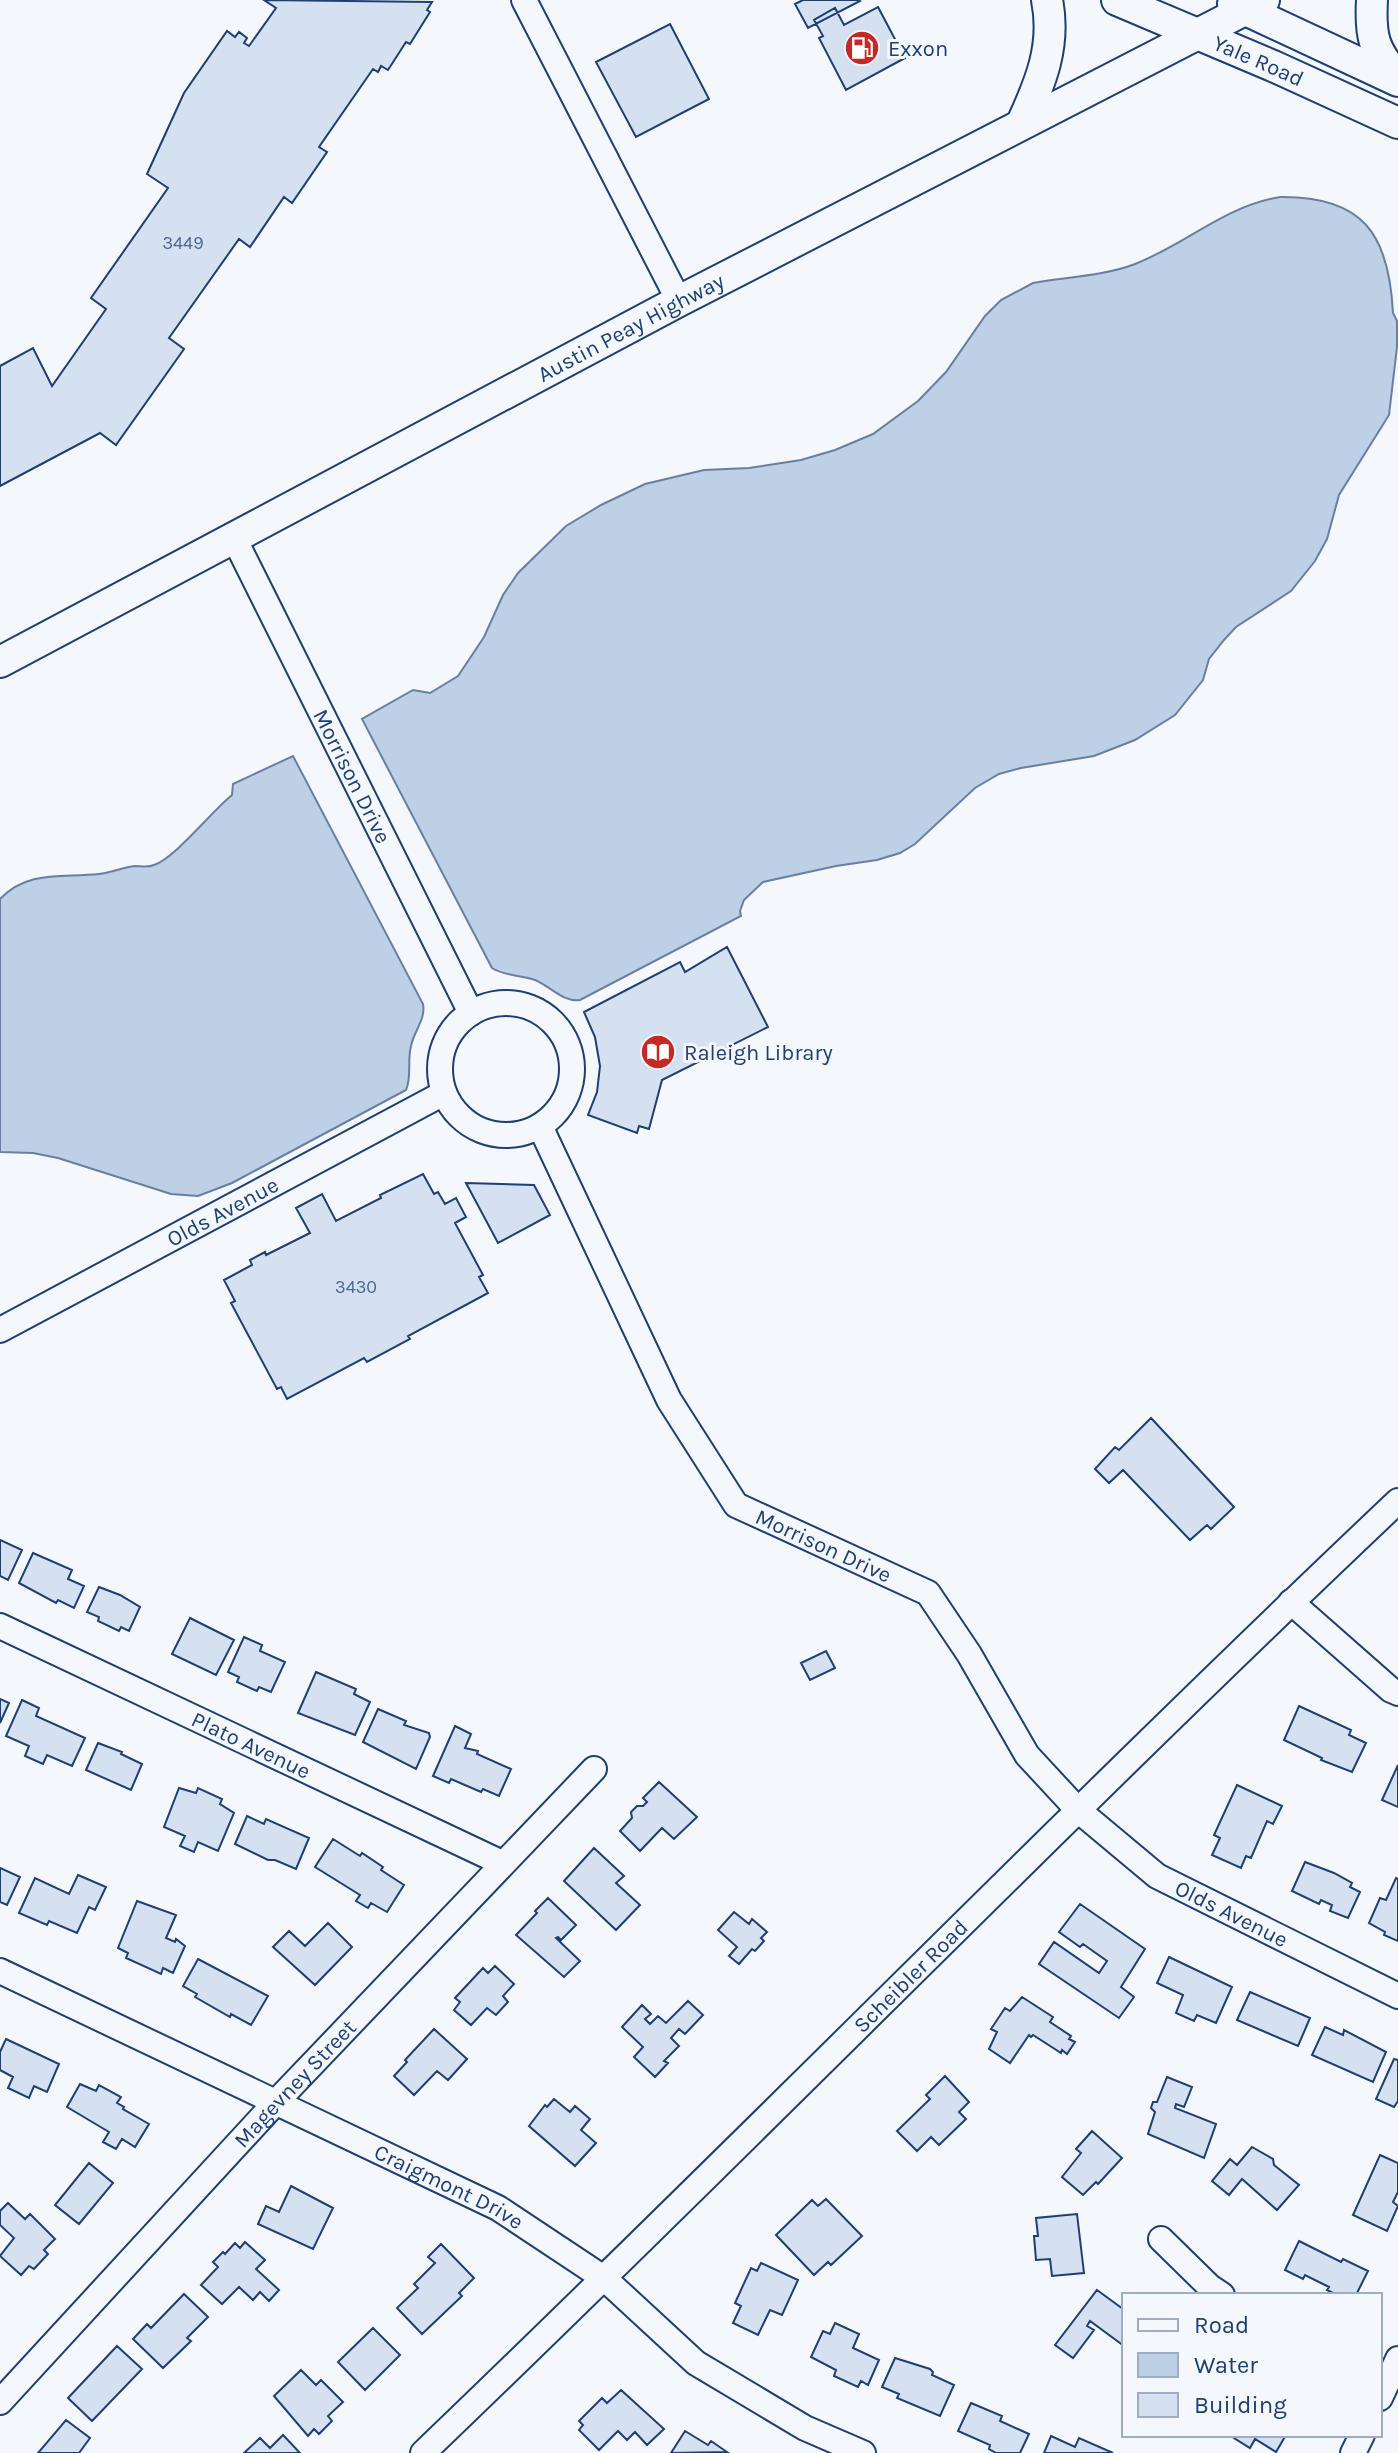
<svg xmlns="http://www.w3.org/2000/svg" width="1398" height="2453" font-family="Karla,sans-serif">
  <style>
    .water { fill: #bed0e5; stroke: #687fa3; stroke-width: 2 }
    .building { fill: #d5e0f0; stroke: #1d3f73; stroke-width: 2 }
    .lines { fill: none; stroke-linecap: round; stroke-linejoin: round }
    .minor-casing { stroke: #1d3f73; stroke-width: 28 }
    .major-casing { stroke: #1d3f73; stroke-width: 34 }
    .minor { stroke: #f4f7fb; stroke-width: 24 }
    .major { stroke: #f4f7fb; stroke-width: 30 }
    .labels { text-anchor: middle; stroke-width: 6; stroke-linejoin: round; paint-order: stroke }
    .number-label { font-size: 18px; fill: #4b6792 }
    .poi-label { font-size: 22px; fill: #1d3f73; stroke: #f4f7fb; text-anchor: start }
    .street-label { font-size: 22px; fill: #1d3f73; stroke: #f4f7fb }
  </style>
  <rect width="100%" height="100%" fill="#f4f7fb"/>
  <path class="water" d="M1280,197C1363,196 1389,234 1393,313L1397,321V347L1389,415L1339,495L1327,539L1315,561L1291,591L1236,627L1224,640L1209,659L1203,680L1175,715L1135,740L1094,756L1021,768L999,774L975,788L915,844L900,853L877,860L836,866L763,882L744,900L740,911L741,916L580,1000C564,1003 550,986 535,980C521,975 504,976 492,968L362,719L413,690L430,693L458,676L484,637L503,595L518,573L566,526L601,505L645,484L704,470L749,468L801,460L835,450L873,434L918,401L946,372L985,316L1001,300L1033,283C1066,277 1104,276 1135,264C1186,244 1225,206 1280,197Z
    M293,756L423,1004C426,1019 414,1031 411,1046C407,1061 412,1077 406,1090L232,1183L198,1196L171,1194L58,1158L33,1153L0,1152V899C28,870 61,878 99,874C111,873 123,867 135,866C141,866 148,868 154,865C175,858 211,812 232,795L233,784Z"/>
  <path class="building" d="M264,0L432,2L427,10L430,12L410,44L406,42L388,70L381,66L378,72L373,69L319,147L327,152L292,203L284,197L250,247L239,239L169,338L184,349L116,445L100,433L0,486V366L33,348L52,386L106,309L91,298L168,188L147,174L184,93L227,31L235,37L239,32L247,38L244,43L249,46L276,8Z
    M803,0H859L860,1L808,28L795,4Z
    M878,7L905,58L846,90L819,38L823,36L814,20L835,8L844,25Z
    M670,24L709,99L636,137L596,62Z
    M727,947L768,1027L662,1080L649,1129L639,1126L637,1133L588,1115L597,1092L600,1066L595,1037L584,1012L680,962L685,972Z
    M423,1174L434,1194L438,1192L445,1204L456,1198L466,1217L455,1223L483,1275L479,1277L488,1293L408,1336L410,1339L367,1362L364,1358L287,1399L281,1387L277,1389L231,1303L235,1301L224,1280L252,1265L250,1260L265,1252L266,1255L310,1233L296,1208L322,1194L336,1221L381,1198L380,1195Z
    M466,1183L534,1185L550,1215L498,1243Z
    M1151,1418L1234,1507L1211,1529L1207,1525L1190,1540L1123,1470L1109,1483L1095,1469L1115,1447L1119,1450Z
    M0,1540L22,1550L8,1580L0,1576Z
    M33,1553L72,1570L68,1579L84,1586L74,1608L58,1600L56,1603L19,1583Z
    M99,1587L120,1595L140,1607L129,1631L121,1627L119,1631L98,1621L99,1617L87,1612Z
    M190,1618L234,1640L216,1675L172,1654Z
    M244,1637L262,1645L260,1651L285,1662L271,1692L259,1687L257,1691L237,1682L239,1677L228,1672Z
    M826,1651L835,1668L810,1680L801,1663Z
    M316,1672L356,1689L354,1694L370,1702L355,1735L298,1713Z
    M0,1699L9,1703L0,1723Z
    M22,1700L39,1708L36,1716L85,1738L72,1766L47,1755L43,1764L25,1756L29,1746L6,1736Z
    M1299,1706L1351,1730L1349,1735L1366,1743L1352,1772L1321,1760L1322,1758L1284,1740Z
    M378,1709L406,1721L404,1725L429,1733L430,1737L416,1769L363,1742Z
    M455,1726L471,1734L465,1748L478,1751L477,1754L511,1769L499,1796L483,1789L481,1792L451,1779L449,1783L433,1776Z
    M98,1743L122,1752L121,1754L142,1764L131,1790L86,1770Z
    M1398,1765V1807L1382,1800Z
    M659,1782L697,1817L674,1839L662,1828L640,1851L620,1831L632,1818L631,1812L637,1806H643L647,1802L643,1798Z
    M1237,1785L1282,1806L1273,1824L1267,1821L1251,1858L1246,1856L1241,1868L1212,1855L1220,1838L1214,1835Z
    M179,1788L196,1793L198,1788L222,1799L220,1804L234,1813L218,1851L198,1842L194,1852L180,1846L185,1836L164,1827Z
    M247,1816L264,1824L266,1819L309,1838L296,1869L275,1860H268L235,1844Z
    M333,1839L360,1856L362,1853L383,1867L381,1870L404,1885L387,1912L371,1903L368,1908L356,1901L360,1895L315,1867Z
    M594,1848L624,1876L616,1883L640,1905L616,1930L564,1881Z
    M1305,1862L1334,1873L1352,1883L1350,1887L1360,1892L1348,1918L1330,1911L1332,1905L1321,1900L1319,1904L1292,1891Z
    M0,1868L20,1877L7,1905L0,1902Z
    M78,1875L106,1887L95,1910L89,1907L77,1933L49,1921L47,1925L19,1913L35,1878L69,1894Z
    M1396,1878L1398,1879V1941L1384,1935L1385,1932L1369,1923L1380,1898L1386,1900Z
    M548,1898L576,1925L561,1940L558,1937L556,1938L580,1961L564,1977L516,1935L537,1913L535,1911Z
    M137,1901L176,1915L166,1938L175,1942L176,1939L185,1946L173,1973L163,1968L161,1974L126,1958L128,1953L118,1948Z
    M1080,1904L1145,1949L1121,1987L1134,1997L1119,2018L1039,1964L1054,1942L1099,1973L1107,1961L1083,1944L1080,1947L1059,1932Z
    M734,1912L749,1924L752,1919L767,1932L761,1938L764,1941L755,1951L752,1949L739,1964L729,1956L737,1947L718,1930Z
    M328,1923L352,1947L315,1985L273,1947L289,1931L305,1946Z
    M1169,1957L1232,1987L1216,2023L1197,2015L1194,2021L1176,2013L1183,1995L1157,1983Z
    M198,1959L268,1996L251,2025L231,2014L230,2017L195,1997L197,1994L183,1986Z
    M495,1966L514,1984L503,1996L508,2002L496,2015L487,2008L471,2025L454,2010L460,2002L455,1998L483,1968L488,1973Z
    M1250,1992L1310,2018L1298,2046L1237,2020Z
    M1022,1997L1053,2017L1050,2022L1071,2036L1069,2039L1075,2042L1067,2054L1062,2050L1061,2053L1033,2035L1031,2037L1029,2035L1010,2063L989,2049L997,2032L991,2029L1005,2008L1010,2011Z
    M688,2001L703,2015L685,2034L679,2029L671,2038L679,2046L664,2061L668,2063L655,2077L634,2057L643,2047L622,2027L642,2005L651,2014L645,2019L650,2024L658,2016L666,2023Z
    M1325,2027L1343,2035L1344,2030L1386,2052L1373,2082L1312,2055Z
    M434,2029L467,2059L448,2080L437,2071L414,2095L394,2076L407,2062L405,2060Z
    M6,2039L59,2064L47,2092L34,2086L29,2098L8,2088L13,2077L0,2070V2052Z
    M1394,2059L1398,2060V2101L1394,2107L1376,2099Z
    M945,2076L969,2102L959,2112L966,2119L939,2145L931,2137L917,2151L897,2131L930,2099L926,2095Z
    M1167,2077L1192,2087L1184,2107L1176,2104L1175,2108L1216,2124L1204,2158L1148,2134L1155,2112L1151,2108L1153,2102H1157Z
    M80,2084L96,2091L99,2085L121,2097L117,2103L124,2107L123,2109L149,2124L135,2147L122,2139L116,2149L103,2142L109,2132L67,2107Z
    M554,2099L570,2112L575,2106L590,2119L581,2130L596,2143L575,2166L529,2126L545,2105L547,2107Z
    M1092,2131L1122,2158L1098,2184L1096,2182L1083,2195L1062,2177L1081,2153L1076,2149Z
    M1252,2147L1273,2159L1274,2165L1299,2185L1277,2210L1242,2179L1229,2195L1212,2181L1230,2159L1237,2165Z
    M1380,2155L1398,2163V2192L1393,2202L1398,2206L1387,2231L1353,2215Z
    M89,2163L113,2183L79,2224L55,2205Z
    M291,2186L333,2208L313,2249L258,2224L266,2206L279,2212Z
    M826,2199L862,2236L831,2265L828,2262L814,2275L776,2235L812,2200L818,2206Z
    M8,2203L25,2219L30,2214L55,2239L44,2250L48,2254L34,2269L29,2266L21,2275L0,2256L14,2238L0,2225V2211Z
    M1077,2214L1084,2273L1052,2276L1050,2259L1036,2260L1034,2236H1038L1036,2218Z
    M1299,2241L1341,2262L1343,2259L1368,2271L1356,2295H1337L1327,2290L1329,2287L1305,2275L1303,2279L1285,2270Z
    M245,2242L265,2260L256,2269L279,2290L269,2301L260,2292L253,2300L239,2287L222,2304L201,2285L218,2267L213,2262L223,2252L225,2254L235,2243L240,2248Z
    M441,2244L474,2278L459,2293L462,2296L422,2334L397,2308L418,2288L414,2284L435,2263L428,2257Z
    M761,2263L798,2280L782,2315L770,2310L758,2335L733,2323L741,2306L735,2303L751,2268L757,2271Z
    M1097,2290L1123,2309L1124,2346L1090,2321L1087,2326L1094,2330L1073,2358L1055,2345Z
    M184,2294L208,2317L187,2338L191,2341L163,2368L133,2339L147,2324L151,2328Z
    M835,2323L859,2334L853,2348L879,2360L868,2385L861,2381L858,2387L834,2376L836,2370L811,2357L823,2331L830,2334Z
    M373,2328L400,2355L365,2390L338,2362Z
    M117,2346L142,2369L92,2421L68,2398Z
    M895,2358L930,2369L933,2372L932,2375L954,2385L940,2416L897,2398L899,2394L882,2387Z
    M301,2370L316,2385L321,2380L343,2402L328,2416L332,2421L319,2434L314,2429L308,2436L274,2396Z
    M621,2390L664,2429L647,2445L635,2432L627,2440L618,2431L599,2450L579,2430L583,2425L579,2421L602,2398L607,2403Z
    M971,2403L1002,2416L1000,2421L1029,2434L1020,2453H996L989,2449L990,2445L958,2431Z
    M66,2420L90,2438L79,2453H38Z
    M685,2431L708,2445L711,2441L727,2452L671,2453Z
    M283,2435L300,2453H244L260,2438L270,2448Z
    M1235,2435H1286L1276,2452L1255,2439L1250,2448L1234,2438Z
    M1051,2436L1075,2447L1079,2438L1113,2453H1044Z"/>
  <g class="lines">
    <g class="minor-casing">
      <g id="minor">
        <path d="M524,0L679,301"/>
        <path id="s1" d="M234,538L471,1013"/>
        <circle cx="506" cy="1069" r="66"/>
        <path id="s2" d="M540,1126L669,1400L736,1505L928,1593L969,1654L1027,1755L1078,1810L1157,1876L1398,1996"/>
        <path id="s3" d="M0,1330L444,1093"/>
        <path d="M1291,1602L1391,1690L1398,1693"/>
        <path id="s4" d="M0,1626L502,1863"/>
        <path id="s5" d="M0,1971L498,2208L605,2279L696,2363L805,2428L863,2453"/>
        <path d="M1161,2239L1210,2287L1222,2295"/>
        <path d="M1380,2398L1398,2359"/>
        <path id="s6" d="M0,2402L277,2101L594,1769"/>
        <path id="s7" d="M423,2453C751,2139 1068,1813 1398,1501"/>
        <path d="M1353,2453L1362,2435"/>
      </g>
    </g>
    <g class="major-casing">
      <g id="major">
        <path id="s8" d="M1117,0L1273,66L1398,123"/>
        <path d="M1372,0C1370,35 1373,51 1398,77"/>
        <path d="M1233,4L1398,81"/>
        <path d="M1022,123C1041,82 1056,45 1047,0"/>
        <path id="s9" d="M0,662L679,301L1264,0"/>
      </g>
    </g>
    <use href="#minor" class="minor"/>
    <use href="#major" class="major"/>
  </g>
  <defs>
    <g id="fuel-disc" transform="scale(1.8)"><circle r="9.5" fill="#c62828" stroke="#f4f7fb"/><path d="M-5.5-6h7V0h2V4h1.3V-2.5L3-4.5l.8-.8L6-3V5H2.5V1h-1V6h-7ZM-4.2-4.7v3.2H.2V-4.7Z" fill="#fff"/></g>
    <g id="library-disc" transform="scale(1.8)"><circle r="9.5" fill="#c62828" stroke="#f4f7fb"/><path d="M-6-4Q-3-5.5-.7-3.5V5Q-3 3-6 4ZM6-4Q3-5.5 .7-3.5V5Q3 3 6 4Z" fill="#fff"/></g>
  </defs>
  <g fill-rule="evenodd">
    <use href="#fuel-disc" x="862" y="48"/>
    <use href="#library-disc" x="658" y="1052"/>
  </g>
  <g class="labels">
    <g class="number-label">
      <text x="183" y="249">3449</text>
      <text x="356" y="1293">3430</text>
    </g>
    <g class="poi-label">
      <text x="888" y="56">Exxon</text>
      <text x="684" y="1060">Raleigh Library</text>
    </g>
    <g class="street-label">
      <text dy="8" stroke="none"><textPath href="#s8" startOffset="154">Yale Road</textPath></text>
      <text dy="8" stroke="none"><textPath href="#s9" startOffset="714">Austin Peay Highway</textPath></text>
      <text dy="8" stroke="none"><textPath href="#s1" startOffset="266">Morrison Drive</textPath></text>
      <text dy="8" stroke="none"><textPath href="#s3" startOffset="252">Olds Avenue</textPath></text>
      <text dy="8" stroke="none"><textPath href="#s2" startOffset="524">Morrison Drive</textPath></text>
      <text dy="8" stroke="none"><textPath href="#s4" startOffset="278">Plato Avenue</textPath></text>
      <text dy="8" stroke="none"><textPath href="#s2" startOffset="1090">Olds Avenue</textPath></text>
      <text dy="8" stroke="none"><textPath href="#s7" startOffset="682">Scheibler Road</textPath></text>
      <text dy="8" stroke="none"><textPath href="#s6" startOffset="434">Magevney Street</textPath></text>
      <text dy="8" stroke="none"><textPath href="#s5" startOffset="498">Craigmont Drive</textPath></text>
    </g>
  </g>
  <rect x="1122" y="2293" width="260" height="144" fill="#f4f7fb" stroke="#9eadc5" stroke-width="2"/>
  <rect x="1138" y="2319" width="40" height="12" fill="#f4f7fb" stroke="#9eadc5" stroke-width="2"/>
  <text x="1194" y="2333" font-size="24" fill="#1d3f73">Road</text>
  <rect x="1138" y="2353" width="40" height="24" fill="#bed0e5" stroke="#9eadc5" stroke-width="2"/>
  <text x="1194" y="2373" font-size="24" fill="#1d3f73">Water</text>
  <rect x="1138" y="2393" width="40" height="24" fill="#d5e0f0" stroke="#9eadc5" stroke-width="2"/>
  <text x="1194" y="2413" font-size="24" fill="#1d3f73">Building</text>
</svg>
